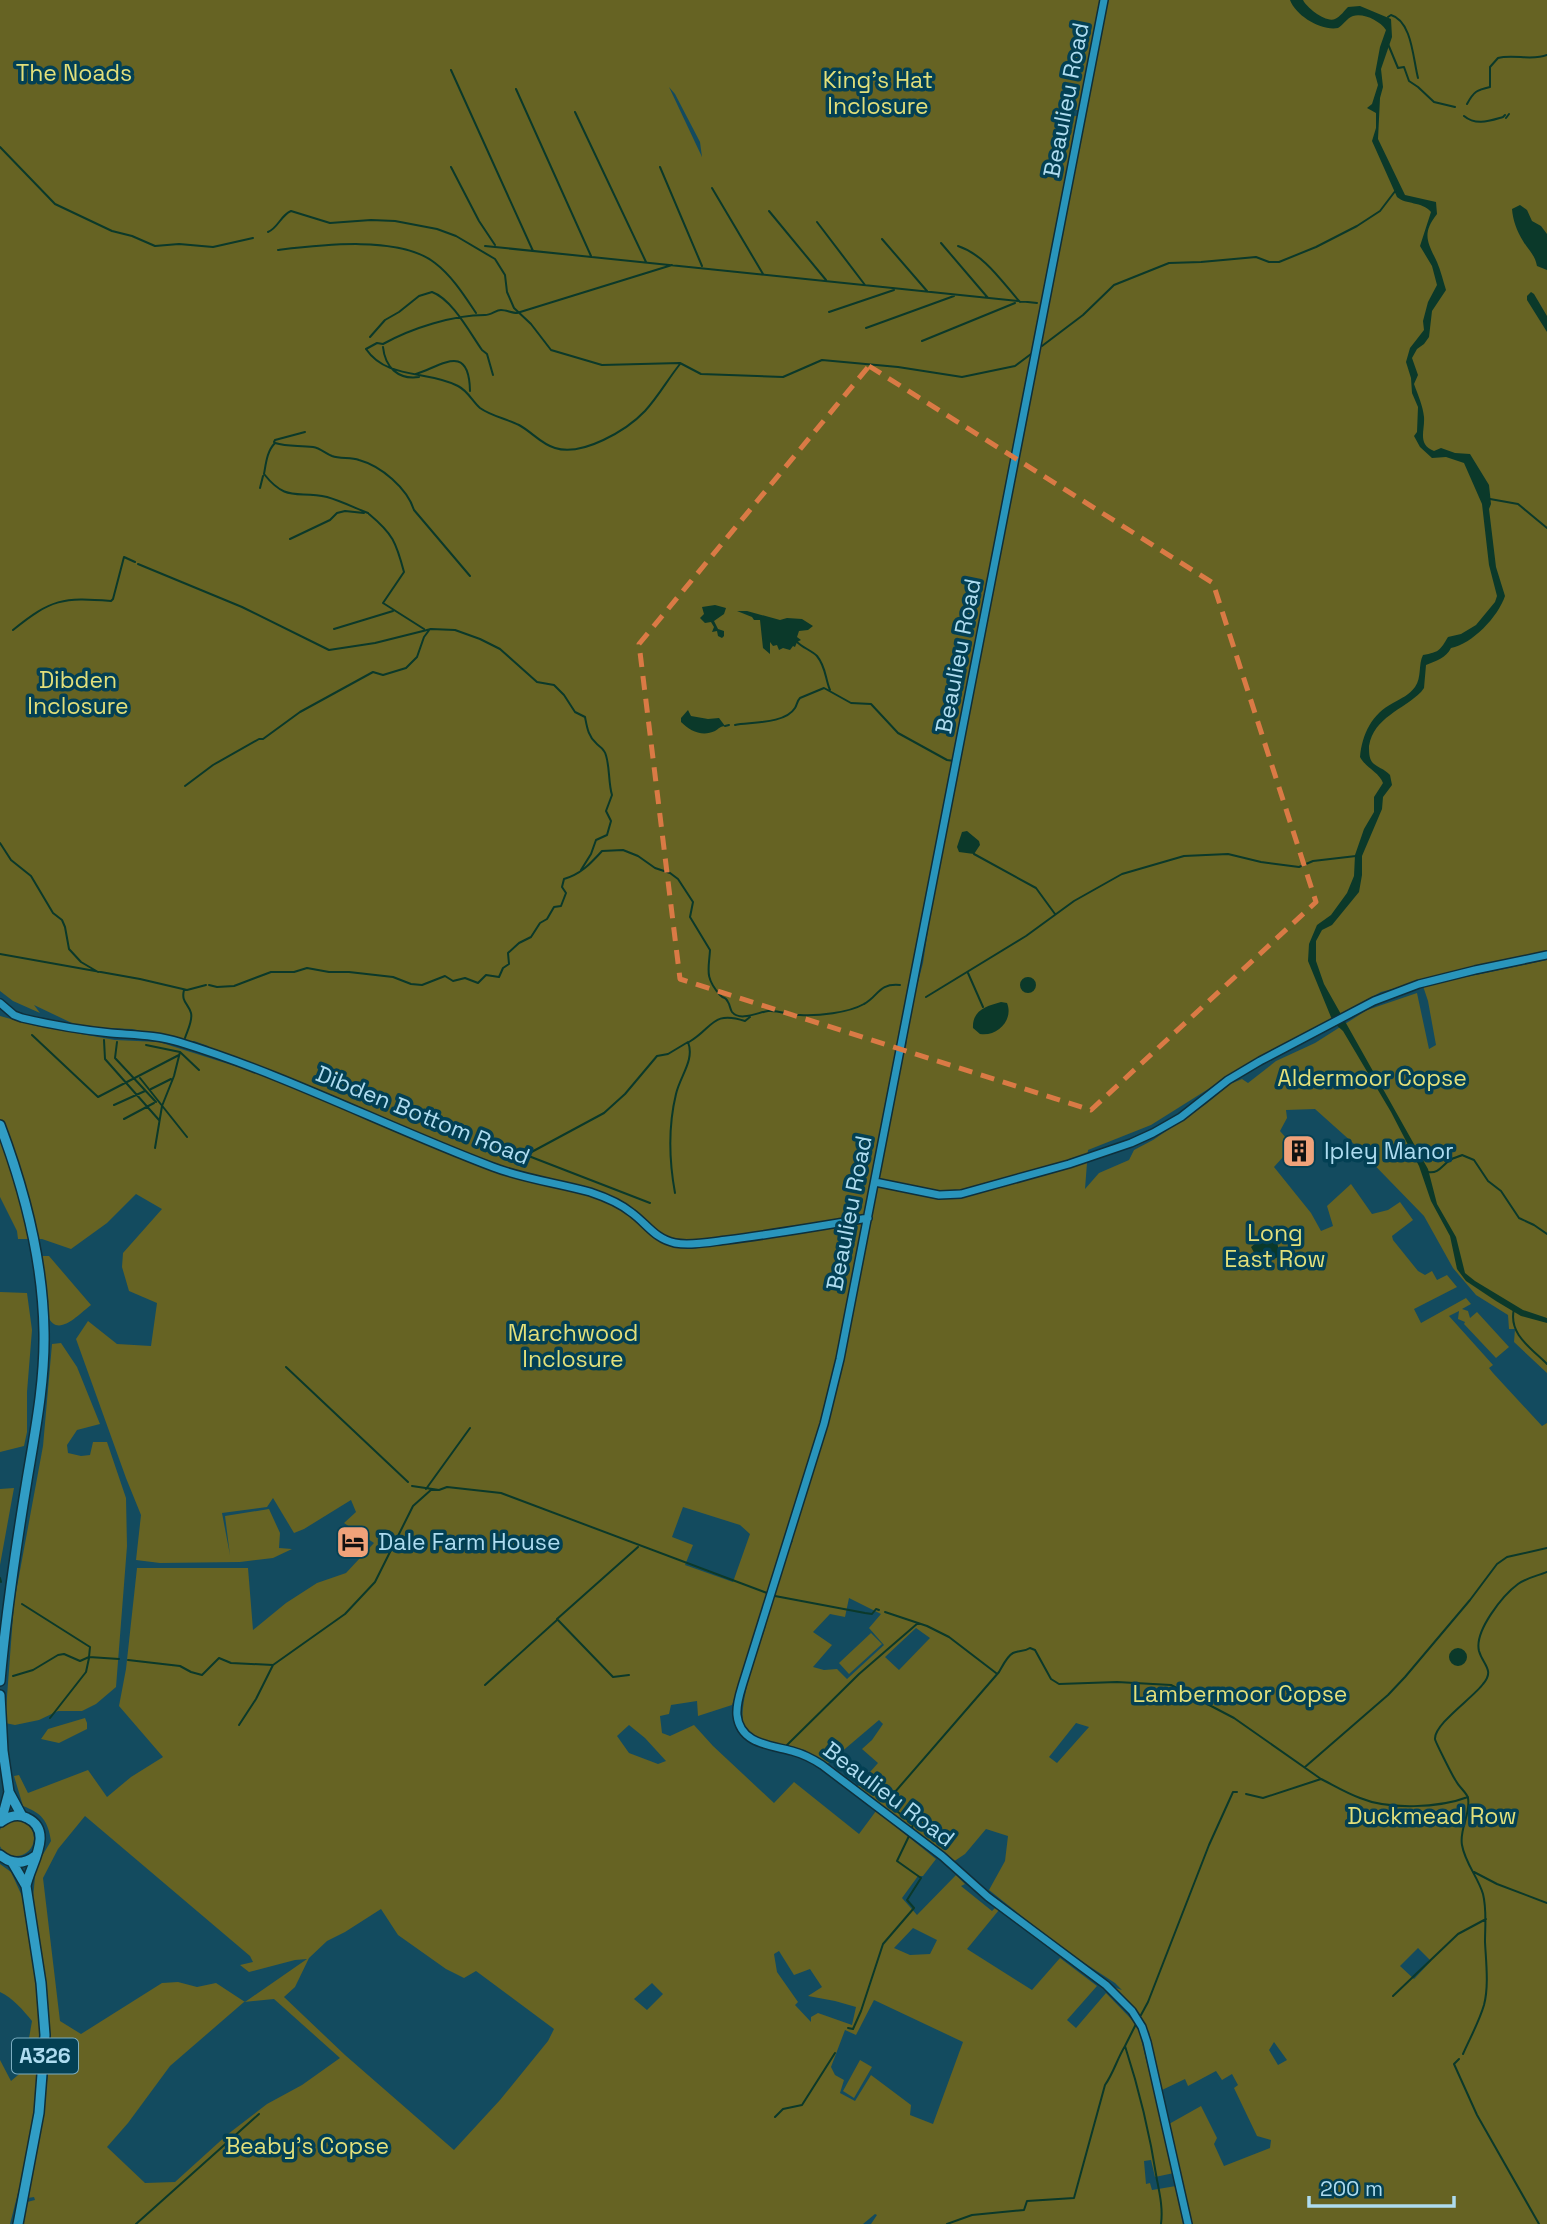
<svg xmlns="http://www.w3.org/2000/svg" width="1547" height="2224" font-family="'Space Grotesk',sans-serif">
  <style>
    .green { fill: #666323; fill-rule: evenodd }
    .water { fill: #0b392a }
    .lines { fill: none; stroke-linecap: round; stroke-linejoin: round }
    .stream { stroke: #0b392a; stroke-width: 2 }
    .minor-casing { stroke: #0e2f3b; stroke-width: 10 }
    .major-casing { stroke: #0e2f3b; stroke-width: 12 }
    .minor { stroke: #2995bc; stroke-width: 7 }
    .major { stroke: #319dc5; stroke-width: 9 }
    .marked { fill: none; stroke: #da7a45; stroke-width: 5; stroke-dasharray: 14 9; stroke-linejoin: round }
    .labels { text-anchor: middle; stroke-width: 7; stroke-linejoin: round; paint-order: stroke }
    .shield { fill: #034054; stroke: #7badc1; stroke-width: 2 }
    .shield-label { font-size: 21px; font-weight: bold; fill: #aedcf0 }
    .park-label { font-size: 23px; fill: #e2df7a; stroke: #034054 }
    .street-label { font-size: 23px; fill: #aedcf0; stroke: #034054 }
    .poi-label { font-size: 23px; fill: #aedcf0; stroke: #034054; text-anchor: start }
  </style>
  <rect width="100%" height="100%" fill="#134b5f"/>
  <path class="green" d="M0,0H1102L1082,110H1071V115L1081,117L898,1055L906,1047L909,1016L923,963L938,865L1107,0H1547V951L1484,965L1381,992L1237,1071L1151,1125L1088,1150L1085,1189L1099,1173L1129,1160L1134,1150L1153,1140L1206,1104L1230,1084L1242,1079L1248,1083L1276,1061L1315,1043L1367,1010L1417,993L1429,1049L1436,1045L1428,1001L1423,986L1547,960V1373L1514,1342L1515,1329H1509L1508,1315L1476,1295L1453,1268L1424,1216L1353,1143L1315,1109L1286,1110L1287,1118L1280,1131L1293,1146L1274,1167L1311,1213L1321,1231L1333,1226L1327,1206L1351,1184L1372,1214L1388,1210L1400,1202L1413,1220L1392,1236L1393,1240L1418,1271L1425,1275L1432,1271L1437,1280L1447,1275L1457,1287L1414,1309L1421,1323L1466,1298L1471,1304L1462,1309L1468,1311L1470,1318L1477,1312L1509,1347L1496,1358L1464,1324L1465,1322L1458,1319L1459,1311L1449,1316L1493,1365L1489,1368L1493,1373L1542,1426L1547,1423V2224H1192L1169,2124L1201,2106L1217,2138L1214,2144L1224,2166L1270,2148L1271,2140L1257,2136L1234,2088L1238,2085L1232,2074L1222,2080L1216,2071L1188,2086L1185,2079L1162,2090L1149,2032L1110,1986L1122,1990L1115,1983L1066,1951L989,1890L1005,1861L1008,1836L986,1829L965,1854L953,1862L912,1828L856,1788L878,1763L862,1749L872,1740L883,1724L879,1720L826,1765L805,1750L758,1739L744,1727C737,1705 758,1650 766,1626L762,1623L786,1553L793,1541L786,1536L732,1705L698,1716L697,1701L671,1705L669,1714L660,1716L662,1733L670,1736L694,1725L713,1746L774,1803L794,1782L859,1834L876,1811L936,1859L923,1876H918L902,1898L917,1915L956,1875L965,1884L961,1886L992,1911L995,1908L999,1910L967,1949L1032,1990L1060,1958L1097,1986L1067,2020L1076,2028L1106,1993L1136,2024L1139,2031L1174,2173L1155,2177L1151,2160L1144,2161L1146,2184L1150,2183L1152,2190L1176,2186L1183,2224H871L877,2215L875,2214L863,2224H23L27,2202L35,2200L34,2197L28,2198L50,2063V2034L33,1898L36,1866L51,1841C48,1820 41,1813 23,1806L14,1776L19,1775L28,1793L88,1770L107,1797L131,1777L163,1757L119,1706L126,1669L137,1568H248L253,1630L286,1603L317,1583L346,1573L374,1543L344,1523L356,1512L351,1500L304,1529L294,1533L273,1498L267,1507L222,1513L230,1555L225,1516L269,1509L280,1533L279,1548L292,1549L273,1558L240,1562L160,1563L136,1560L141,1515L126,1478L76,1339L88,1321L117,1344L151,1346L157,1303L129,1291L122,1267L123,1253L162,1209L136,1194L107,1223L71,1249L42,1239H18L17,1231L0,1197V1016L36,1026L115,1040L159,1042L238,1067L240,1062L210,1050L208,1046L194,1041L187,1042L132,1029L104,1028L76,1025L34,1005L40,1013L13,1001L0,991ZM669,87L675,94L700,142L702,157ZM683,1507L740,1525L750,1534L733,1582L685,1565L693,1545L672,1537ZM849,1598L881,1614L869,1628L884,1645L847,1679L837,1669L824,1670L813,1667L832,1645L813,1632L830,1614L845,1617ZM916,1628L930,1638L899,1670L885,1657ZM1076,1723L1089,1727L1057,1763L1049,1757ZM629,1725L645,1738L666,1761L658,1764L629,1753L617,1736ZM85,1816L250,1956L253,1962L240,1965L249,1972L295,1960L307,1959L245,2002L216,1983L197,1987L178,1982L162,1983L81,2034L60,2021L43,1878L58,1849ZM381,1909L398,1935L446,1969L464,1978L476,1971L554,2029L548,2041L500,2100L454,2150L345,2055L284,1997L295,1987L309,1958L327,1941L345,1932ZM913,1928L937,1940L930,1954L910,1955L894,1948ZM1418,1948L1431,1961L1414,1979L1400,1966ZM779,1951L794,1975L810,1969L822,1987L808,1996L835,2001L856,2007L852,2025L818,2013L811,2017V2022L795,2005L798,2002L777,1972L774,1954ZM652,1983L663,1994L647,2010L634,1999ZM274,1999L340,2058L302,2085L267,2104L228,2134L175,2182L145,2183L107,2147L128,2123L170,2066L244,2002ZM874,2000L963,2042L933,2124L910,2115L911,2105L871,2075L855,2101L840,2093L844,2080L835,2075L831,2067L845,2030L856,2035ZM1274,2042L1287,2060L1278,2065L1269,2050Z
    M41,1256H49L91,1305C79,1314 57,1339 48,1316Z
    M0,1292L27,1293L32,1330L27,1392V1432L24,1446L0,1452Z
    M61,1343L77,1367L100,1424L77,1430L67,1445L68,1453L81,1456L90,1455L93,1442H107L126,1498L127,1546L116,1687L96,1704L82,1711H58L39,1720L15,1725L5,1723L14,1603L43,1446L52,1344Z
    M14,1488L0,1565V1489Z
    M871,1633L882,1644L849,1674L839,1663Z
    M85,1718L87,1723V1729L59,1743L41,1739L48,1729Z
    M-2 1838a18 18 0 1 1 36 0a18 18 0 1 1-36 0Z
    M0,1864L11,1872L22,1896L33,1959L42,2035L39,2088L29,2150L10,2224H0V2060L11,2081L31,2064L27,2059H17L11,2054L18,2045L28,2044L32,2021C23,2010 13,1998 0,1992Z
    M860,2060L872,2067L854,2098L843,2091Z"/>
  <path class="water" d="M1290,0H1303C1307,8 1326,23 1335,19C1340,17 1345,10 1348,7L1360,6L1391,19L1392,37L1381,69L1383,87L1380,98L1378,139L1405,195L1436,202L1437,214C1421,234 1428,243 1437,262C1441,271 1443,281 1446,290L1432,311L1429,337L1424,344L1417,349L1412,358L1418,375L1414,384C1418,395 1423,406 1424,417C1425,431 1417,444 1434,451L1441,448L1455,453L1470,454L1489,485L1491,504L1489,509L1496,567L1505,596C1498,617 1472,644 1451,648C1446,658 1436,661 1426,665L1424,688L1421,692C1403,710 1374,717 1369,746C1369,751 1369,758 1372,762C1376,767 1385,769 1390,775L1392,785L1383,797L1382,809L1362,856V875L1359,892L1332,925L1322,930L1316,941V961L1324,984L1428,1169L1437,1204L1456,1237L1465,1273L1475,1281L1523,1310L1547,1318V1323L1521,1316L1496,1301L1466,1281L1457,1269L1450,1236L1431,1201L1419,1166L1391,1112L1343,1031L1333,1022L1308,961L1309,944L1317,925L1331,915L1347,893L1354,876L1355,855L1364,829L1374,812V797L1383,783C1379,772 1366,768 1360,757C1362,734 1372,714 1393,703C1402,698 1409,695 1415,687C1422,677 1418,665 1423,655C1440,652 1440,650 1448,637L1461,634L1476,625L1495,602L1497,596L1489,565L1482,504L1464,463L1446,457L1432,458L1420,447L1414,436L1417,432L1418,407L1412,393L1411,378L1406,362L1410,348L1424,330L1423,321L1428,302L1437,285L1432,266L1420,246L1431,212C1422,201 1406,205 1397,197L1372,141L1376,128V113L1367,108L1372,104L1378,85L1375,74L1380,47L1386,30C1380,21 1364,13 1353,16C1347,18 1343,25 1338,28C1321,31 1296,16 1290,0Z
    M1520,205L1527,210L1532,221L1541,226L1547,234V270L1537,266C1535,255 1529,251 1523,241C1517,231 1513,221 1512,209Z
    M1531,292L1534,294L1547,316V332L1527,300V296Z
    M715,605L726,608L724,614L714,621L718,629L724,631V636L722,638L718,636L717,631L712,632L714,627L711,622L705,623L700,618L704,614L702,607Z
    M737,611H747L780,620L787,618L802,619L813,626L808,630L799,631L797,637L801,640L797,642L795,647L793,646L790,650L783,648L779,650L777,645L773,646L770,642V654L763,648L760,620H754L752,617Z
    M688,710L691,716L708,719L719,718L725,726C721,726 718,729 715,731C702,737 690,731 681,722V718Z
    M967,831L979,841L980,845L974,854L959,852L957,847L962,832Z
    M1020 985a8 8 0 1 1 16 0a8 8 0 1 1-16 0Z
    M1001,1002L1007,1003C1014,1020 997,1037 980,1034L973,1028C972,1010 987,1006 1001,1002Z
    M1268,1233H1271C1277,1239 1280,1249 1278,1257L1270,1261L1257,1258L1251,1247Z
    M1449 1657a9 9 0 1 1 18 0a9 9 0 1 1-18 0Z"/>
  <g class="lines">
    <path class="stream" d="M1388,17L1391,15C1412,21 1413,59 1418,78
      M1388,44L1398,68L1404,67L1409,81L1418,87L1434,102L1455,107
      M451,70L533,251
      M516,89L591,256
      M1467,104C1474,91 1477,90 1490,87V67L1498,58C1513,54 1533,61 1547,55
      M575,112L646,262
      M1464,116C1476,126 1489,121 1503,117L1505,115
      M1506,118L1509,114
      M0,147L55,204L112,231L132,236L155,246L179,244L213,247L253,238
      M451,167L479,221L495,245
      M660,167L702,266
      M712,188L763,274
      M769,211L826,280
      M817,222L865,285
      M268,232C278,228 281,215 291,211L330,223L371,220L395,221L437,229L456,236L495,259L505,275L507,292L514,308L531,324L551,350L602,365L680,363L701,374L783,377L822,360L898,367L962,377L1015,366L1031,354
      M882,239L927,291
      M941,243L988,298
      M485,246L1037,303
      M958,246C985,255 1002,282 1020,302
      M278,250C320,245 400,235 435,263C452,276 464,295 476,313
      M672,265L517,313C512,313 506,310 501,310C496,310 491,315 485,315C453,315 412,328 383,344L377,343L366,349C387,380 428,370 458,386C468,391 472,401 480,408C491,416 507,419 519,425C532,432 541,444 555,448C582,457 627,430 645,411C658,397 668,379 680,364
      M829,312L894,290
      M866,328L954,296
      M370,337L385,320L399,312L419,296L432,292C452,299 470,333 482,350L487,354L493,375
      M922,341L1015,303
      M1042,346L1083,315L1114,285L1169,263L1201,262L1256,257L1269,262H1279L1316,247L1357,226L1380,211L1396,190
      M383,347C385,367 398,380 419,377
      M416,374C443,365 469,343 470,391
      M274,442L275,440L305,432
      M260,488L263,476
      M1490,499L1518,504L1547,528
      M368,513C355,508 341,501 327,497C297,490 287,503 264,474C266,463 267,451 275,443C288,447 299,445 313,447C320,448 325,453 332,456C340,459 351,457 359,460C381,466 407,488 414,510L470,576
      M369,514C393,534 396,542 404,572L383,603L424,629
      M290,539L330,520L337,513L345,511L364,513
      M138,564L242,607L329,650L375,643L431,629L455,630L480,639L500,649L537,682L554,685L564,695L575,712L585,717C587,727 588,736 596,743C598,746 602,747 604,751C610,759 608,783 612,795L606,811L611,821L607,835L596,840L591,854L581,870
      M334,629L393,611
      M13,630C51,599 63,597 111,601L113,599L124,557L135,562
      M797,642C803,648 811,650 817,656C826,667 825,678 830,690
      M735,725C751,722 785,724 795,708C797,705 797,701 800,698L824,688L851,703L871,704L898,733L947,760L954,761
      M725,726L729,725
      M185,786L213,765L259,739H263L300,712L373,672L383,675L406,668L417,657L424,637L430,629
      M0,843L11,860L31,876L53,913L62,920L65,927L69,949L81,962L98,972
      M974,854L1036,888L1055,914
      M0,954L140,979L187,990L206,985
      M968,973L983,1007
      M209,985L217,987L234,986L271,972H294L307,968L329,972H349L393,977L411,984L422,985L445,976L453,981L465,978L478,983L486,975L499,977L503,968L509,964L508,953L519,943L531,937L540,923L547,919L554,907L561,906L566,893L562,887L564,879C581,874 590,864 602,851L623,850L638,856L655,868L670,873L678,879L693,902L690,917L710,950C709,969 704,977 720,995C726,1001 724,995 728,1002C730,1005 730,1009 732,1012C740,1022 759,1012 768,1011C779,1010 789,1015 800,1015C818,1016 848,1013 864,1004C879,996 878,983 900,985
      M184,990C181,1002 188,1003 191,1013C193,1021 187,1031 185,1038
      M926,997L1026,936L1074,901L1122,874L1184,856L1228,854L1261,862L1299,867L1313,861L1356,856
      M32,1035L98,1097L179,1055
      M104,1040L105,1059L159,1120
      M117,1042L115,1058L156,1102
      M689,1042C713,1028 712,1010 745,1021L750,1017
      M146,1045L180,1052L174,1076L162,1106L155,1148
      M180,1052L199,1070
      M140,1078L187,1137
      M151,1089L171,1079
      M114,1105L145,1091
      M124,1119L154,1103
      M1428,1172C1440,1174 1442,1164 1452,1159C1453,1158 1461,1156 1462,1155L1474,1160L1488,1181L1501,1191L1519,1218L1534,1225L1547,1234
      M650,1203L526,1155L604,1113L625,1094L657,1056L668,1054L688,1042C695,1060 680,1076 676,1094C668,1127 669,1160 675,1193
      M1276,1241L1298,1233
      M1514,1309C1508,1334 1531,1348 1547,1364
      M286,1367L408,1482
      M412,1486L439,1490L447,1487L501,1493L767,1593
      M426,1489L470,1428
      M0,1578L1,1582
      M775,1596L865,1613L872,1614L876,1609L879,1610
      M22,1604L90,1647L89,1657L119,1659
      M885,1612L927,1626L949,1637L996,1673
      M128,1660L180,1666L191,1672L202,1675L219,1658L231,1663L273,1665L345,1614L375,1582L413,1506L432,1489
      M629,1675L613,1677L557,1619L638,1547
      M13,1676L33,1670L58,1655L64,1654L80,1661L89,1657
      M485,1685L557,1620
      M50,1718L86,1672L89,1658
      M239,1725L256,1699L273,1665
      M787,1745L859,1674L918,1623
      M1305,1767L1388,1695L1405,1677L1470,1600L1497,1564L1507,1557L1547,1548
      M1246,1794L1263,1798L1321,1779C1333,1785 1346,1793 1360,1798C1389,1810 1439,1808 1468,1797
      M912,1828L913,1824L888,1804V1800L999,1672C1002,1667 1007,1656 1013,1653C1019,1650 1024,1652 1030,1648L1035,1650L1051,1679L1059,1684L1117,1682L1171,1685L1234,1718L1321,1779
      M1474,1872L1497,1884L1547,1903
      M1393,1996L1458,1934L1486,1919
      M1141,2015L1148,2002L1209,1845L1233,1792H1237
      M1136,2024L1125,2046C1139,2089 1150,2135 1157,2180C1160,2195 1163,2209 1161,2224
      M848,2028L853,2029L861,2011L883,1944L914,1908L907,1900L921,1878L897,1861L909,1836
      M1463,2054C1470,2038 1479,2022 1484,2005C1489,1986 1486,1962 1485,1942C1485,1926 1487,1910 1483,1894C1478,1877 1465,1863 1462,1845C1459,1829 1471,1814 1468,1798C1467,1793 1459,1787 1456,1781C1453,1777 1435,1741 1435,1739C1434,1724 1474,1697 1483,1684C1495,1670 1483,1665 1479,1651C1474,1631 1503,1595 1518,1584C1526,1578 1537,1576 1547,1572
      M1459,2059L1454,2064L1477,2115L1539,2224
      M775,2117L783,2109L802,2105L835,2053
      M136,2224L259,2114
      M947,2224L972,2215L1024,2210L1027,2201L1074,2198L1105,2085C1114,2072 1117,2059 1125,2046"/>
    <g class="minor-casing">
      <path id="minor" d="M1104,0L840,1359L824,1424L743,1683C740,1693 736,1704 737,1715C740,1744 770,1745 792,1751C803,1754 813,1759 822,1765L942,1856L988,1897L1106,1985L1132,2011L1142,2027L1147,2042L1188,2224
        M0,1003L14,1015L22,1018C52,1025 81,1030 111,1033C134,1035 157,1035 179,1042C287,1075 387,1127 493,1167C524,1179 558,1183 590,1192C605,1197 620,1203 632,1213C647,1224 655,1239 675,1243C691,1246 710,1242 727,1240C774,1234 821,1226 868,1218
        M875,1182L939,1195L961,1194L1069,1164L1131,1143L1153,1133L1181,1117L1228,1080L1260,1061L1374,1001L1419,984L1475,970L1547,955"/>
    </g>
    <g class="major-casing">
      <path id="major" d="M0,1125C25,1191 43,1261 44,1332C45,1382 35,1432 27,1480C16,1547 6,1614 0,1681
        M0,1695L3,1751L9,1792L1,1822
        M9,1792L22,1816
        M1,1822C9,1816 18,1813 27,1818C55,1831 30,1865 26,1886
        M0,1855C11,1864 23,1865 35,1856
        M12,1862L26,1886L41,1983L45,2035L39,2113L18,2224"/>
    </g>
    <use href="#minor" class="minor"/>
    <use href="#major" class="major"/>
  </g>
  <path class="marked" d="M869,366L1213,583L1316,902L1091,1110L680,979L639,644Z"/>
  <defs>
    <g id="building-square" transform="scale(1.75)"><rect x="-9" y="-9" width="18" height="18" rx="4" fill="#f0a27a" stroke="#034054"/><path d="M-4-6H4V6H1V3H-1V6H-4ZM-2.5-4.3h1.7v1.8h-1.7ZM.8-4.3h1.7v1.8H.8ZM-2.5-1h1.7V.8h-1.7ZM.8-1h1.7V.8H.8Z" fill="#111"/></g>
    <g id="hotel-square" transform="scale(1.75)"><rect x="-9" y="-9" width="18" height="18" rx="4" fill="#f0a27a" stroke="#034054"/><path d="M-6-4.5h1.5V1H6V5H4.5V3h-9V5H-6ZM-4 0a1.8 1.8 0 1 1 3.6 0ZM.5 0V-2.5h3Q6-2.5 6 0Z" fill="#111"/></g>
  </defs>
  <g fill-rule="evenodd">
    <use href="#building-square" x="1299" y="1151"/>
    <use href="#hotel-square" x="353" y="1542"/>
  </g>
  <g class="labels">
    <rect class="shield" x="12" y="2038.5" width="66" height="35" rx="5"/>
    <g class="shield-label">
      <text x="45" y="2063">A326</text>
    </g>
    <g class="park-label">
      <text x="74" y="81">The Noads</text>
      <text x="878" y="88">King's Hat<tspan x="878" dy="26">Inclosure</tspan></text>
      <text x="78" y="688">Dibden<tspan x="78" dy="26">Inclosure</tspan></text>
      <text x="1372" y="1086">Aldermoor Copse</text>
      <text x="1275" y="1241">Long<tspan x="1275" dy="26">East Row</tspan></text>
      <text x="573" y="1341">Marchwood<tspan x="573" dy="26">Inclosure</tspan></text>
      <text x="1240" y="1702">Lambermoor Copse</text>
      <text x="1432" y="1824">Duckmead Row</text>
      <text x="307" y="2154">Beaby's Copse</text>
    </g>
    <g class="street-label">
      <text transform="translate(1066 100) rotate(-79)" y="8">Beaulieu Road</text>
      <text transform="translate(958 656) rotate(-79)" y="8">Beaulieu Road</text>
      <text transform="translate(423 1115) rotate(22)" y="8">Dibden Bottom Road</text>
      <text transform="translate(849 1213) rotate(-79)" y="8">Beaulieu Road</text>
      <text transform="translate(889 1794) rotate(37)" y="8">Beaulieu Road</text>
    </g>
    <g class="poi-label">
      <text x="1324" y="1159">Ipley Manor</text>
      <text x="378" y="1550">Dale Farm House</text>
    </g>
  </g>
  <path d="M1309 2196v10h145v-10" fill="none" stroke="#aedcf0" stroke-width="3.5"/>
  <text x="1320" y="2196" font-size="21" fill="#aedcf0" stroke="#034054" stroke-width="5" paint-order="stroke">200 m</text>
</svg>
